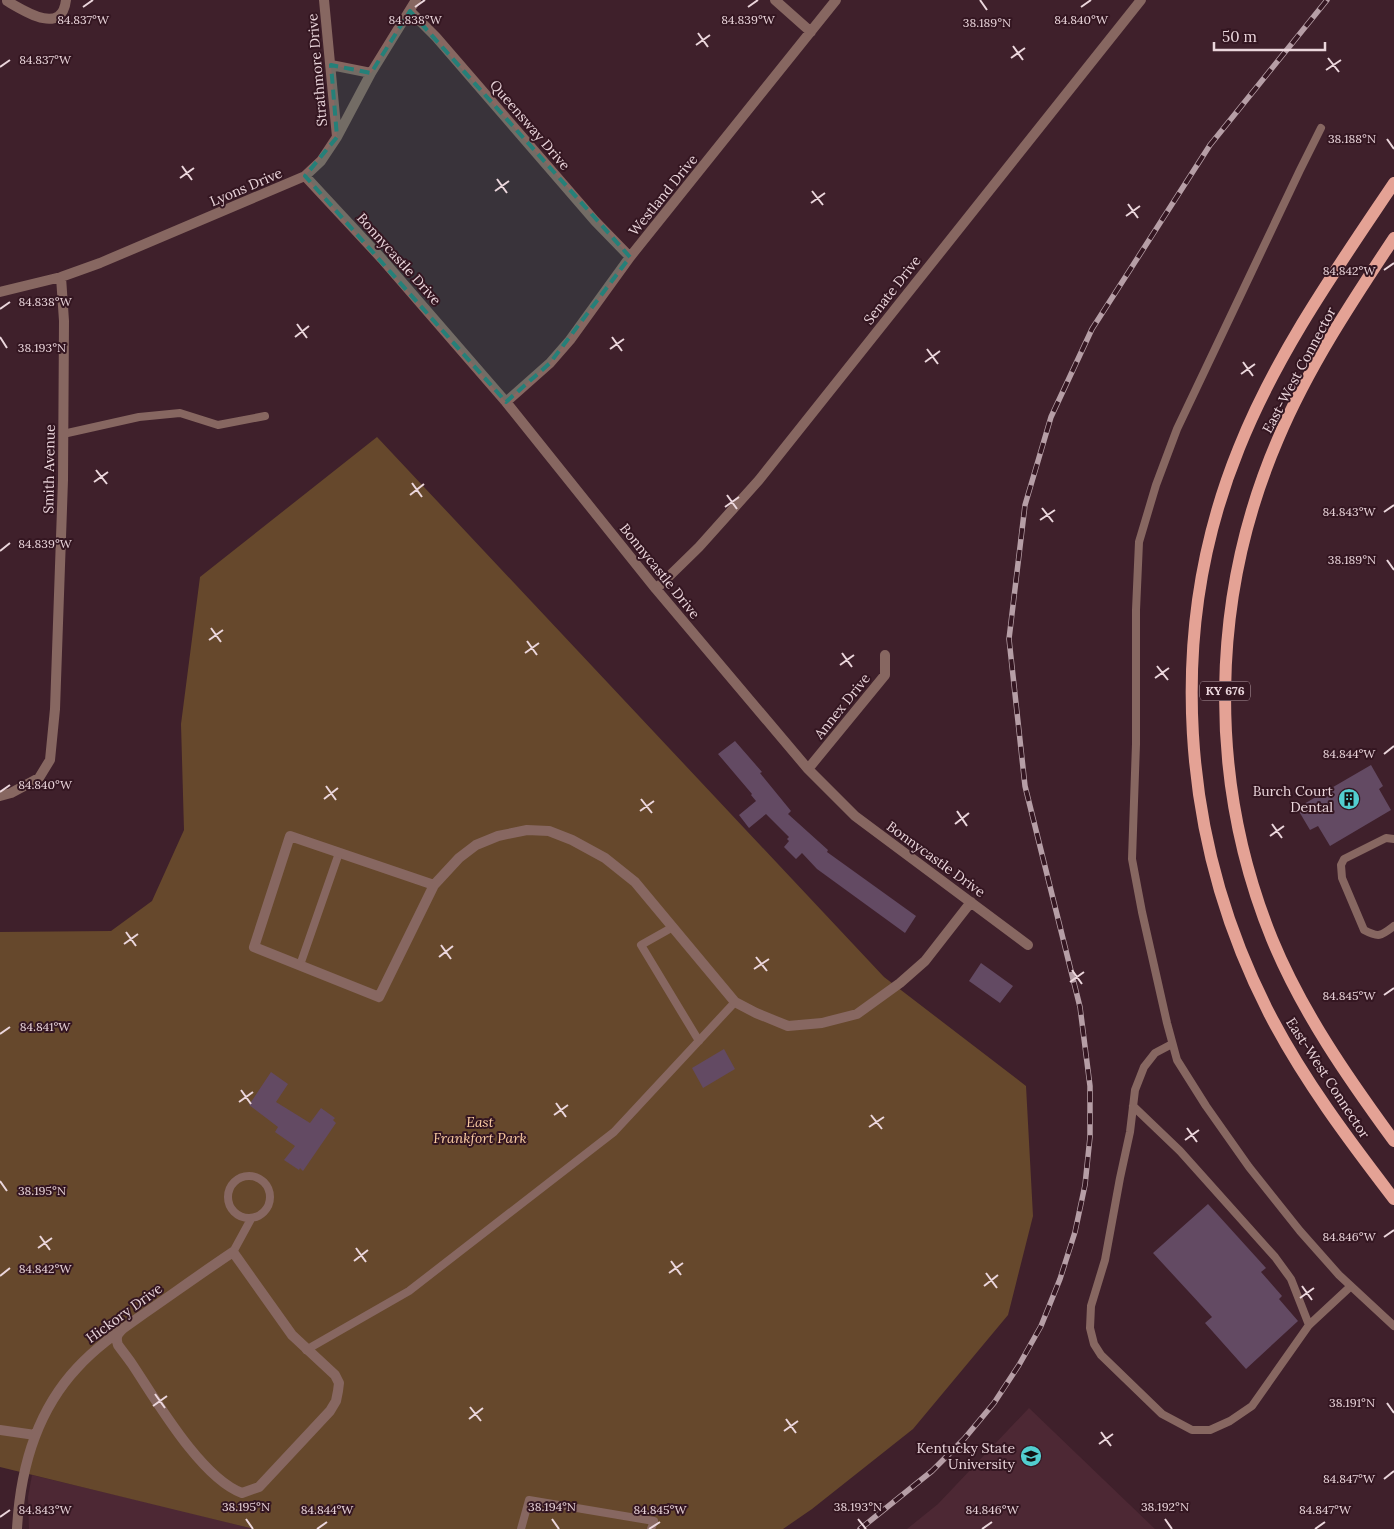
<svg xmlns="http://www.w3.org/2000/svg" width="1394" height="1529" font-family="Lora,serif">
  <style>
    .built { fill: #4d2834 }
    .green { fill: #66482c }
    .building { fill: #634a63 }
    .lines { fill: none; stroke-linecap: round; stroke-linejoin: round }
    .service { stroke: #876761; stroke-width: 8 }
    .minor { stroke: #876761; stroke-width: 10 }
    .primary { stroke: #e4a295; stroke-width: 12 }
    .rail-casing { stroke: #b69ea6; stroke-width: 5.5 }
    .rail { stroke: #341621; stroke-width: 4; stroke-dasharray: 11; stroke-linecap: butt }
    .marked { fill: #258079; fill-opacity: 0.2; stroke: #258079; stroke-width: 4; stroke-dasharray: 10 6; stroke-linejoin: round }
    .ticks { fill: none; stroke: #ebd6dc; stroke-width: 2 }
    .labels { text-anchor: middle; stroke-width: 4; stroke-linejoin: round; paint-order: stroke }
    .shield { fill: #341621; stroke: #b49ca4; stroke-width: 1 }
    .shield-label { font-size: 12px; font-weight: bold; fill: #ebd6dc }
    .street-label { font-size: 14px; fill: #ebd6dc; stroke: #341621 }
    .poi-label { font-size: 14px; fill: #ebd6dc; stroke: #341621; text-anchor: end }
    .park-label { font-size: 14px; font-style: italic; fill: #fbcca3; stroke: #341621 }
    .ticks-label { font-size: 12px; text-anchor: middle; fill: #ebd6dc; stroke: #341621; stroke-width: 4; stroke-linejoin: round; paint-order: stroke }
  </style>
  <rect width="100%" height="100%" fill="#3f202b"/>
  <path class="built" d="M1029,1408L1155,1529H907L938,1504Z
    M32,1475L175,1509L254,1529H29L28,1497Z"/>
  <path class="green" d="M377,437L884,977L1026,1086L1033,1216L1008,1315L913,1429L812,1509L783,1529H254L0,1467V932L111,931L152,901L184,830L181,724L200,577Z"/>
  <path class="building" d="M735,741L762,772L760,773L791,811L788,814L828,850L827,852L916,916L905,933L817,869L802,853L796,859L784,847L789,841L787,839L789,837L766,814L749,828L739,815L756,801L751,795L752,794L718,754Z
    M1371,765L1383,786L1379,789L1391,810L1330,846L1318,826L1310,830L1297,808Z
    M981,963L1013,986L1000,1003L969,981Z
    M724,1049L735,1069L703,1088L692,1068Z
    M271,1072L288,1084L276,1102L310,1123L321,1108L335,1118L333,1120L336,1123L303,1171L300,1168L299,1170L284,1160L295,1146L275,1132L278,1127L249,1105Z
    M1208,1204L1266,1268L1261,1272L1282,1296L1279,1299L1298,1321L1246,1369L1205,1323L1212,1317L1153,1253Z"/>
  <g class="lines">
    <path class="service" d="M1321,128L1300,170L1177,429L1156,485L1139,542L1136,610V744L1132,859L1142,912L1167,1023L1177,1060L1206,1106L1249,1167L1300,1231L1339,1275L1394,1326
      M63,434L139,417L180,413L218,425L265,416
      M1394,839L1386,838L1344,859L1341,865L1342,878L1364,930C1379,938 1381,936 1394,926
      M673,927L641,945L699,1041
      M300,965L339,853
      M1172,1044L1155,1053L1144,1067L1135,1090L1130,1132L1120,1178L1105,1260L1091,1306L1090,1328L1094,1344L1101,1355L1162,1414L1192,1430H1210L1230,1421L1252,1406L1309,1325L1351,1286
      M1133,1106L1180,1151L1275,1257L1291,1279L1309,1325
      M228 1197a21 21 0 1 1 42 0a21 21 0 1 1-42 0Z
      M233,1252L251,1219
      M306,1350L409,1291L614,1132L735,1002
      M521,1529L529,1500L654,1521L651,1529"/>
    <path class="minor" d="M9,0L7,1C24,11 62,36 66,0
      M324,0L337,137
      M775,0L811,32
      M410,11L436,37L595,221L630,257
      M331,65L371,73
      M305,176L382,259L506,402L656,589L808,769L855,816L1028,945
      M0,292L61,277L100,263L305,176L321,161L337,137L371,73L416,0
      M506,402L550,363L570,340L630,257L836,0
      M656,589L699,547L759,480L1141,0
      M808,769L885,675V655
      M0,796L11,793L39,778L50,760L55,709L63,480L64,321L61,277
      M434,885L290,836L254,947L379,997L434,885L459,858L476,845L498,836L527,830L549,831L572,840L605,858L635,882L735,1002L756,1013L788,1026L822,1023L857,1014L900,983L925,961L971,902
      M0,1430L35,1435
      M17,1529C20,1471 36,1412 77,1368C97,1346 121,1330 145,1313C174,1293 203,1272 233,1252L292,1335L335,1375L339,1383L338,1391L336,1401L330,1411L259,1487L242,1493C201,1478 156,1400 132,1364C128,1358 123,1352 118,1345C115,1336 118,1333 125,1327"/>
    <path class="primary" d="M1394,183C1337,268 1277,353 1239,448C1165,630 1180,839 1269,1013C1303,1079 1348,1139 1394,1199
      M1394,238C1351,303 1308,368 1278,439C1210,597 1207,779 1272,939C1302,1012 1348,1078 1394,1141"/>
    <g class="rail-casing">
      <path id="rail" d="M860,1529L932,1471L964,1439L994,1403L1019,1365L1041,1326L1060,1279L1075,1232L1085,1185L1090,1137V1086L1080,1007L1025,786L1009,639L1025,505L1051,417L1092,329L1210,145L1327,0"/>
    </g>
    <use href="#rail" class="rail"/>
  </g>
  <path class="marked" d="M410,11L630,257L550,363L506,402L305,176L337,137L331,65L371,73Z"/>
  <path class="ticks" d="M980,0L987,10M83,7L93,0M415,7L425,0M748,7L758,0M1081,7L1091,0M698,33L708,47M696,45L710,35M1013,46L1023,60M1011,58L1025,48M1328,58L1339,72M0,67L10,60M1326,70L1341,60M1387,139L1394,149M182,166L192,180M180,178L194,168M497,179L507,193M495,191L509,181M812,191L823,205M811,203L825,193M1128,204L1138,218M1126,216L1140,206M1384,270L1394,263M0,309L10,302M297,324L307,338M0,337L7,348M295,337L309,326M612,337L622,351M610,349L624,339M927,349L938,364M925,362L940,351M1243,362L1253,376M1241,374L1255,364M96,470L107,484M94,482L108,472M412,483L422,497M410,495L424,484M727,495L737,509M725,507L739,497M1042,508L1053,522M1384,512L1394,505M1040,520L1055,510M0,551L10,543M1387,560L1394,570M211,628L221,642M209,640L223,630M527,641L537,655M525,653L539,643M842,653L852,667M840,665L854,655M1157,666L1168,680M1155,678L1169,668M1384,754L1394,746M326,786L336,800M0,792L10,785M324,799L338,788M641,799L652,813M640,811L654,801M957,811L967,826M955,824L969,813M1272,824L1282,838M1270,836L1284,826M126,932L136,946M124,944L138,934M441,945L451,959M439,957L453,946M756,957L767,971M754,969L769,959M1072,970L1082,984M1070,982L1084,972M1384,995L1394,988M0,1034L10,1027M241,1090L251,1104M239,1102L253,1092M556,1103L566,1117M554,1115L568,1105M871,1115L882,1129M869,1127L884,1117M1187,1128L1197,1142M1185,1140L1199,1130M0,1181L7,1191M40,1236L50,1250M1384,1237L1394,1230M38,1248L52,1238M356,1248L366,1262M354,1261L368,1250M671,1261L681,1275M669,1273L683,1263M986,1273L997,1288M0,1276L10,1268M984,1286L998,1275M1302,1286L1312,1300M1300,1298L1314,1288M155,1394L165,1408M1387,1403L1394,1413M153,1406L167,1396M470,1407L481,1421M469,1419L483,1408M786,1419L796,1433M784,1431L798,1421M1101,1432L1111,1446M1099,1444L1113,1434M1384,1479L1394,1471M0,1517L10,1510M246,1519L253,1529M552,1519L559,1529M858,1519L866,1529M1165,1519L1172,1529M317,1529L327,1522M649,1529L660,1522M982,1529L992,1522M1315,1529L1325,1522"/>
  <defs>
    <g id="building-disc" transform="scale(1.125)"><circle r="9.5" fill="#52cdcf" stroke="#341621"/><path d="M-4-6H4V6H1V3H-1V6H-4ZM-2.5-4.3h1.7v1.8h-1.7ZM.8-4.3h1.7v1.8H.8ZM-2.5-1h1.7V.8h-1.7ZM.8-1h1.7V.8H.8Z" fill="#111"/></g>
    <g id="university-disc" transform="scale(1.125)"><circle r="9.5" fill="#52cdcf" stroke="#341621"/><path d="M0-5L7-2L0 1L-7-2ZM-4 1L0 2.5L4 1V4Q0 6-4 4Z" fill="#111"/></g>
  </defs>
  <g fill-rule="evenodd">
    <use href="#building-disc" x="1349" y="799"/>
    <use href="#university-disc" x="1031" y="1456"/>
  </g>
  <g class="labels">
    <rect class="shield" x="1200" y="681.5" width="50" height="19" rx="4"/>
    <g class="shield-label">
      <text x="1225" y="695">KY 676</text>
    </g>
    <g class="street-label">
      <text transform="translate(317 70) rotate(-95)" y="5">Strathmore Drive</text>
      <text transform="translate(530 125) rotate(49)" y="5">Queensway Drive</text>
      <text transform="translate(246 187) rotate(-23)" y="5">Lyons Drive</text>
      <text transform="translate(663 195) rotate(-51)" y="5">Westland Drive</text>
      <text transform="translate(399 259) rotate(48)" y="5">Bonnycastle Drive</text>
      <text transform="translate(892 290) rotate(-52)" y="5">Senate Drive</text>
      <text transform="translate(1299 370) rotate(-62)" y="5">East-West Connector</text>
      <text transform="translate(49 469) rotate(-89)" y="5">Smith Avenue</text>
      <text transform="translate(660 571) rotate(51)" y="5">Bonnycastle Drive</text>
      <text transform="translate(842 706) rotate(-51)" y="5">Annex Drive</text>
      <text transform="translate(936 859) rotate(36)" y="5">Bonnycastle Drive</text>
      <text transform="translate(1328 1078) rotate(57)" y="5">East-West Connector</text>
      <text transform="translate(124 1313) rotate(-36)" y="5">Hickory Drive</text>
    </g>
    <g class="poi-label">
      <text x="1333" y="796">Burch Court<tspan x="1333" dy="16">Dental</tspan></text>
      <text x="1015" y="1453">Kentucky State<tspan x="1015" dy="16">University</tspan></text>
    </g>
    <g class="park-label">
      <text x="480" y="1127">East<tspan x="480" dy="16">Frankfort Park</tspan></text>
    </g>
  </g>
  <g class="ticks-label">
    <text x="415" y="24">84.838°W</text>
    <text x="83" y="24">84.837°W</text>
    <text x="748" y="24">84.839°W</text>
    <text x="1081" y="24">84.840°W</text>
    <text x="987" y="27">38.189°N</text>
    <text x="45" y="64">84.837°W</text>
    <text x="1352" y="143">38.188°N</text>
    <text x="1349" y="275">84.842°W</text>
    <text x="45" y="306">84.838°W</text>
    <text x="42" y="352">38.193°N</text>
    <text x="1349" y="516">84.843°W</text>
    <text x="45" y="548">84.839°W</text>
    <text x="1352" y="564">38.189°N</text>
    <text x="1349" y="758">84.844°W</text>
    <text x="45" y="789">84.840°W</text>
    <text x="1349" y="1000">84.845°W</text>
    <text x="45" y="1031">84.841°W</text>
    <text x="42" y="1195">38.195°N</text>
    <text x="1349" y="1241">84.846°W</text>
    <text x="45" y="1273">84.842°W</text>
    <text x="1352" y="1407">38.191°N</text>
    <text x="1349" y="1483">84.847°W</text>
    <text x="246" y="1511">38.195°N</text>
    <text x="552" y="1511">38.194°N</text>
    <text x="858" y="1511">38.193°N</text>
    <text x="1165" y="1511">38.192°N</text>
    <text x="327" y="1514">84.844°W</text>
    <text x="660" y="1514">84.845°W</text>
    <text x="992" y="1514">84.846°W</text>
    <text x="1325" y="1514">84.847°W</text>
    <text x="45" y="1514">84.843°W</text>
  </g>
  <path d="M1214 42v8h111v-8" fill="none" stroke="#ebd6dc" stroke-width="2.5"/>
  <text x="1222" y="42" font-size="15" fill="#ebd6dc" stroke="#341621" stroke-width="4" paint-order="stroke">50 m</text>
</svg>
